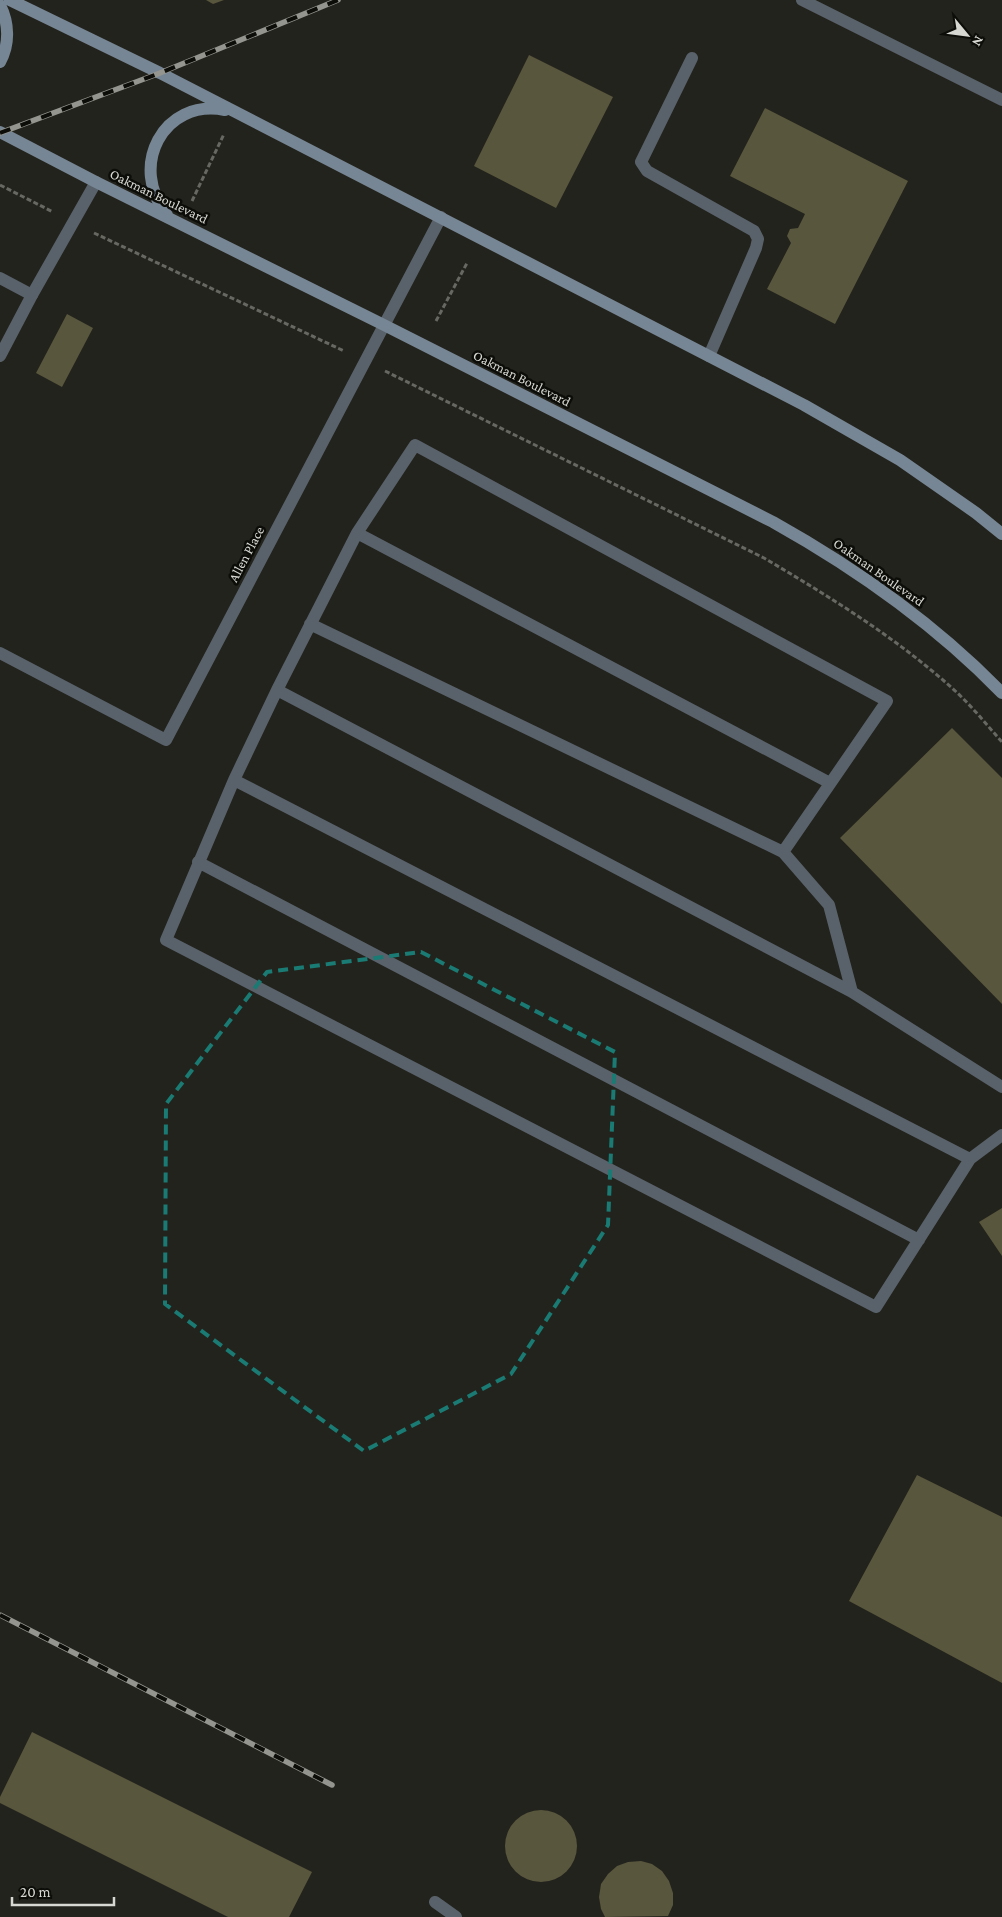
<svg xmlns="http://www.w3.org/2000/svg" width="1002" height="1917" font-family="'Crimson Pro',serif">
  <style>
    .building { fill: #58563c }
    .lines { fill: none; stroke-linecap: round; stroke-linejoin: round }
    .path { stroke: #686862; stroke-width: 3; stroke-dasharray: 5 2.5; stroke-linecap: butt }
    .lane { stroke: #59626b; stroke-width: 12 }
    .street { stroke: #59626b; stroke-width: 12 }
    .secondary { stroke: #778694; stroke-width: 12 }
    .rail-casing { stroke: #95958f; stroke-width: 5.5 }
    .rail { stroke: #0c0c09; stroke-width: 4; stroke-dasharray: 11; stroke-linecap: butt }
    .marked { fill: none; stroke: #197b73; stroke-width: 4; stroke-dasharray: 10 6; stroke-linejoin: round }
    .labels { text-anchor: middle; stroke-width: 5; stroke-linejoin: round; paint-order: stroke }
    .street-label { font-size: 14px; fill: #d8d8d3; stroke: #0c0c09 }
  </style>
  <rect width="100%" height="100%" fill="#23231d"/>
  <path class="building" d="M206,0H224L213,4Z
    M529,55L613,97L556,208L474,166Z
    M765,108L908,181L835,324L767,289L791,243L787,236L790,229L798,228L805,214L730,176Z
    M67,314L93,328L62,387L36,373Z
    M952,728L1002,778V1004L840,838Z
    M1002,1208V1256L979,1222Z
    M917,1475L1002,1517V1683L849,1601Z
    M32,1732L312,1872L289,1917H228L0,1803V1797Z
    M505 1846a36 36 0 1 1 72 0a36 36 0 1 1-72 0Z
    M641,1861L652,1864L662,1871L669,1881L673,1893V1905L668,1916L605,1917L601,1909L599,1897L601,1884L608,1874L617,1866L628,1862Z"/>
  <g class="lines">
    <path class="path" d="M0,185L53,212
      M192,201L224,134
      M94,233L344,351
      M436,321L467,263
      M385,371L764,558C830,597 895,637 952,688C970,704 986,724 1002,742"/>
    <path class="lane" d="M692,58L641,162L647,171L754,231L758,239L756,248L709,356
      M0,278L32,295
      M357,533L830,783
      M310,624L783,852
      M277,690L852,992L1002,1087
      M234,780L970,1159
      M198,862L919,1240
      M852,992L829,905L783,852L887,701L415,445L357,533L277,690L234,780L166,940L876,1307L970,1159L1002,1135
      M435,1902L456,1917"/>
    <path class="street" d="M802,0L1002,100
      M0,356L32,295L96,182
      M0,653L166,740L441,217"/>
    <path class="secondary" d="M10,0L160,73L804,405L900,460L976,513L1002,534
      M0,5C9,23 10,44 0,62
      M0,132L96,182L384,325L773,522C857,569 934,623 1002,693
      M167,215C128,167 163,98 225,110"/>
    <g class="rail-casing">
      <path id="rail" d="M0,133L160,73L338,0
        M0,1615L332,1785"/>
    </g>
    <use href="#rail" class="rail"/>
  </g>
  <path class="marked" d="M421,952L615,1052L608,1225L511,1374L364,1451L165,1304L166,1104L267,972Z"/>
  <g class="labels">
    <g class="street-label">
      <text transform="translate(159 196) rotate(26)" y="5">Oakman Boulevard</text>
      <text transform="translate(522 378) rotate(27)" y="5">Oakman Boulevard</text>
      <text transform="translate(246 554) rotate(-62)" y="5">Allen Place</text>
      <text transform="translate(879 572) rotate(35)" y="5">Oakman Boulevard</text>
    </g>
  </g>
  <g transform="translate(967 35) rotate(119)" stroke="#0c0c09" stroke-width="4" paint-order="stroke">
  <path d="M0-4L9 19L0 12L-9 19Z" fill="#d8d8d3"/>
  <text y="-8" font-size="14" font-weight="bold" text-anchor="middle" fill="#d8d8d3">N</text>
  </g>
  <path d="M12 1897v8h102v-8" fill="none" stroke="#d8d8d3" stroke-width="2.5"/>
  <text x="20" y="1897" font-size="15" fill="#d8d8d3" stroke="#0c0c09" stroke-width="4" paint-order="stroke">20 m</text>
</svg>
